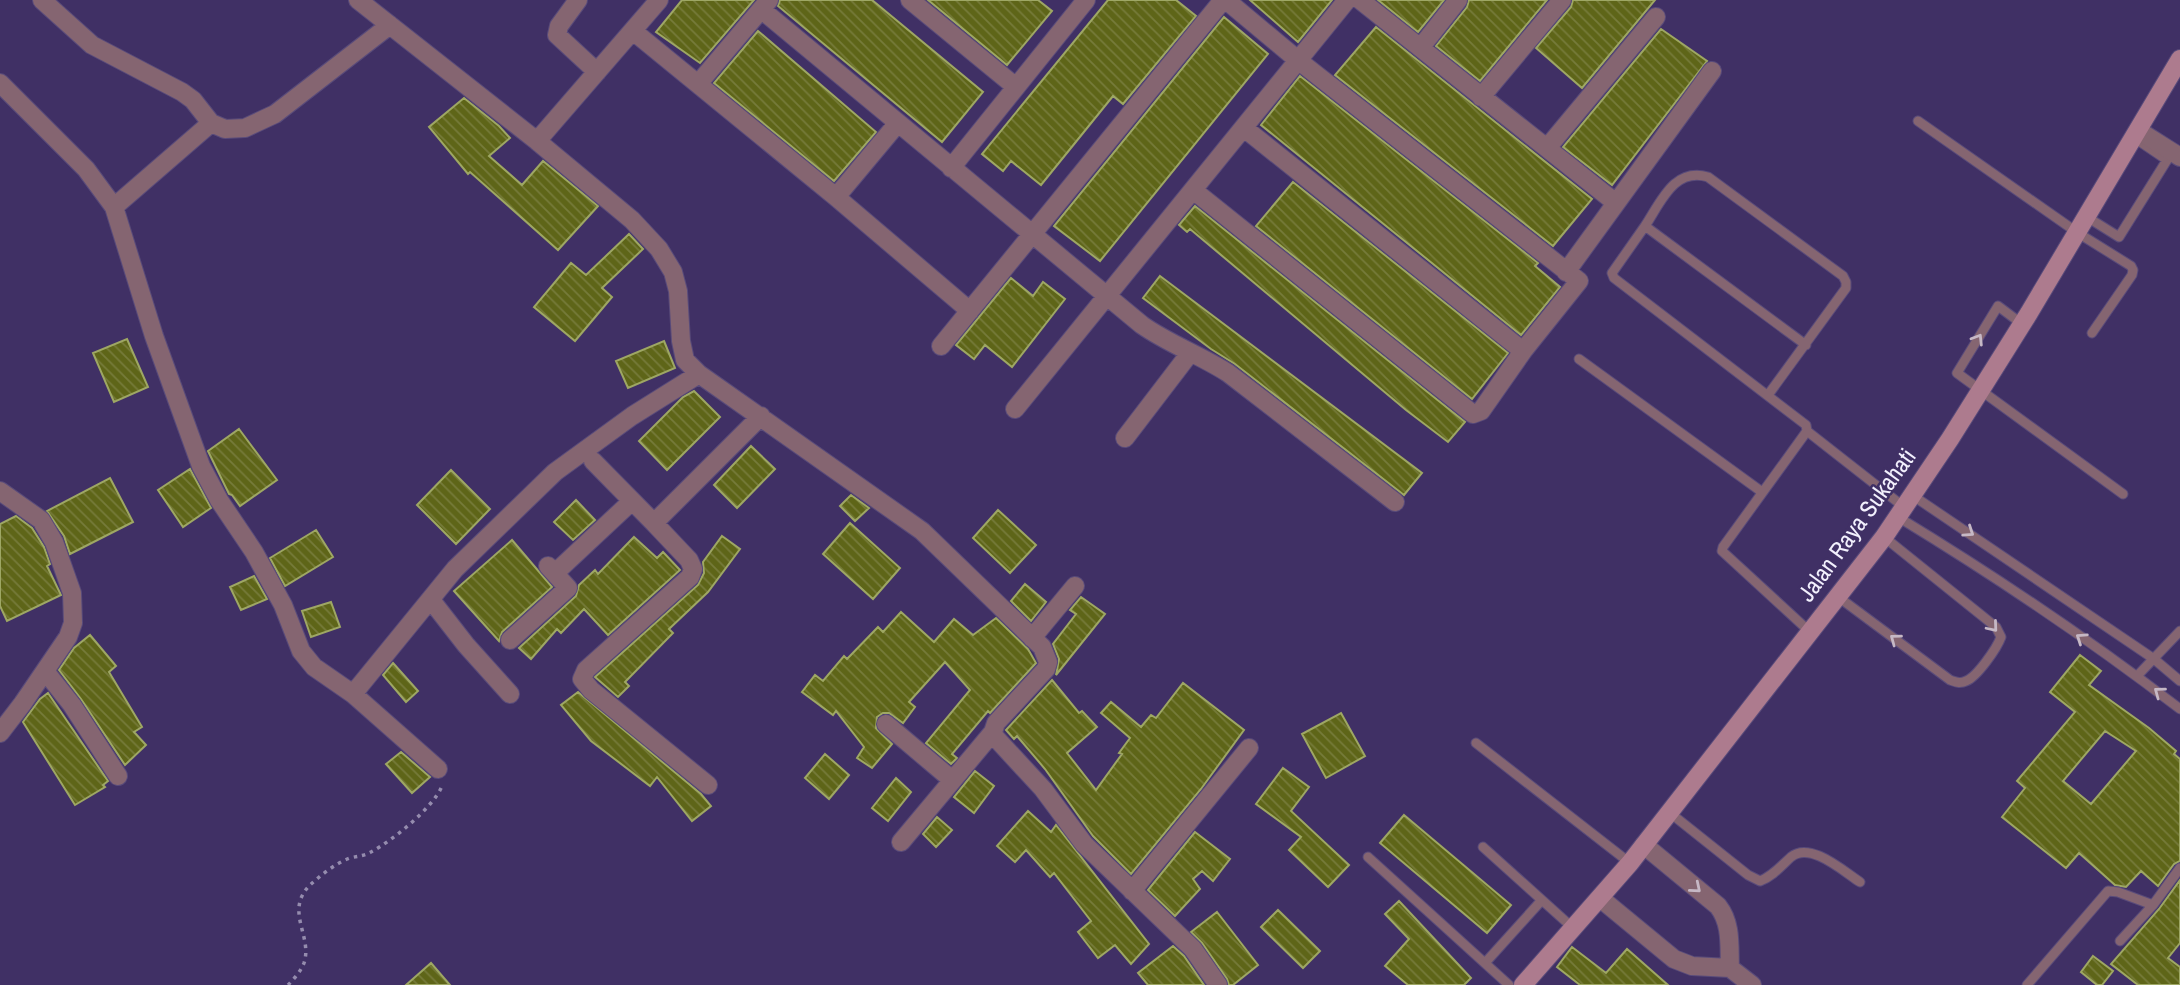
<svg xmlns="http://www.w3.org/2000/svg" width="2180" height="985" font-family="'Archivo Narrow',sans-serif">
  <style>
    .building { fill: url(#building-back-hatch); stroke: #9ea764; stroke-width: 2; fill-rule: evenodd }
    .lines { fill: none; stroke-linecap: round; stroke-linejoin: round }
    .service-casing { stroke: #594b7a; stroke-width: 11 }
    .minor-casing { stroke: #594b7a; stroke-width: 20 }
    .secondary-casing { stroke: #594b7a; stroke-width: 20 }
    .path { stroke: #958cae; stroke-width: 3.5; stroke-dasharray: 3.5 5; stroke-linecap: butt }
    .service { stroke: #856571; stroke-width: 9 }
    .minor { stroke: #856571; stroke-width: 18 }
    .secondary { stroke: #ad7b8e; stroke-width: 18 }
    .oneway { stroke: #c6b8c5 }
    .labels { text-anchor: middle; stroke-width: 5; stroke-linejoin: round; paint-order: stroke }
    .street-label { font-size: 24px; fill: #f2f0fd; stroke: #403065 }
  </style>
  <defs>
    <pattern id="building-back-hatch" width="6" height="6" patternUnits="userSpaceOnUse" patternTransform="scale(1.75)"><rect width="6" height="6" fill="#5e6518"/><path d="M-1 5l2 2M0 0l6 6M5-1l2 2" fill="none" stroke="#767b3a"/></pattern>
  </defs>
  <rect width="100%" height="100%" fill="#403065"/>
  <path class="building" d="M682,0H754L700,63L656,32Z
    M780,0H872L983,92L942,142L778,6Z
    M928,0H1038L1052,11L1007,65Z
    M1108,0H1176L1196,16L1123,104L1113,96L1041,185L1011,161L1003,171L982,154Z
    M1250,0H1332L1298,42Z
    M1378,0H1444L1418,32Z
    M1469,0H1547L1480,81L1436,46L1467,7Z
    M1573,0H1655L1582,88L1536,48L1571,7Z
    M1224,17L1268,54L1100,261L1054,226Z
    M1376,27L1592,199L1553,246L1335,75Z
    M1661,29L1707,61L1612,185L1563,147Z
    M758,31L876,132L834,181L714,83Z
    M1300,76L1538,263L1535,266L1560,287L1521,335L1261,125Z
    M464,98L499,126L510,138L489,156L522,185L543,161L598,206L558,250L470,172L468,174L429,127Z
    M1293,182L1508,353L1472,399L1256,226Z
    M1195,206L1465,422L1448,442L1406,410L1190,229L1187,232L1179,225Z
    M629,234L643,249L602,288L612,297L575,341L534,307L571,263L586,275Z
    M1160,276L1422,473L1404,495L1235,364L1211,349L1143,298Z
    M1011,278L1033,296L1043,282L1065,299L1012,367L985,345L974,359L956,345Z
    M127,339L148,387L114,402L93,353Z
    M664,341L675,368L628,388L616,361Z
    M694,391L720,417L667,470L639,441L683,397Z
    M239,429L277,480L240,506L232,495L229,494L208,451Z
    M751,446L775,469L737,508L714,485Z
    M190,469L211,508L183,527L158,490Z
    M451,470L490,509L456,544L417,505Z
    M110,478L133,522L70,554L64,536L47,511Z
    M851,495L869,508L855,521L840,506Z
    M576,500L595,520L573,540L554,522Z
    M998,510L1036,545L1010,573L973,538Z
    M16,516L32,528L44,547L50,564L47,566L61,595L7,621L0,606V524Z
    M850,523L900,568L873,599L823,554Z
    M316,530L333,557L285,586L270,558Z
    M722,536L740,549L708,592L669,629L673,633L625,682L629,686L618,697L595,677L698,585L704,573L703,562Z
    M634,537L657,558L663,552L680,570L608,635L584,609L561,633L557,629L531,659L519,648L576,596L579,585L595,570L598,574Z
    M512,540L552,587L502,632L499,641L454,591Z
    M254,576L267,599L241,610L230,587Z
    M1025,584L1046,602L1031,621L1011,601Z
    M1081,597L1105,614L1056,675L1059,659L1053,644L1076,614L1070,610Z
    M331,602L340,627L311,637L302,611Z
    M901,612L934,642L954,619L973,635L996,618L1028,649L1036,663L990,713L988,711L952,754L957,758L951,764L926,743L970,690L945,662L909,702L915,707L903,723L889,713H883L877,717L876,728L892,744L872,768L857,758L864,747L836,711L833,715L802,692L815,675L823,681L844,656L847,659L878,627L883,632Z
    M90,635L116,666L109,672L142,727L134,732L146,745L125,765L81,699L59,670L74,648Z
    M2080,655L2101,671L2089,685L2149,728L2176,751L2174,754L2180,759V861L2174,864L2158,886L2141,871L2126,887L2115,885L2079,853L2066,868L2002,817L2025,788L2017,781L2075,712L2050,692ZM2105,731L2136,751L2091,804L2063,781Z
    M393,663L418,691L406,702L383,675Z
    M1052,680L1079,713L1082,711L1097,727L1067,753L1096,790L1122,754L1119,753L1130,738L1101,713L1111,702L1141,727L1151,715L1156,718L1183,683L1244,730L1201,789L1131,874L1093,836L1045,769L1017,736L1014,739L1006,730Z
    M578,692L701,794L711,806L692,821L657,777L650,786L591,741L561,705Z
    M48,693L108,781L103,785L105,787L75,805L23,722L40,699Z
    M1341,713L1365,756L1326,778L1302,734Z
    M401,752L430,777L412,793L386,764Z
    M825,754L849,775L829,799L805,778Z
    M1283,768L1309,787L1291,811L1349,865L1328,887L1289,850L1301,837L1256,804Z
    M975,771L994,786L974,813L954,797Z
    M896,778L911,792L888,821L872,808Z
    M1028,811L1051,832L1056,825L1149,944L1131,964L1115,945L1098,958L1078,932L1091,921L1054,873L1050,877L1026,850L1015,862L997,846Z
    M1404,815L1511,905L1487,933L1380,843Z
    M937,817L952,830L936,847L923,834Z
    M1195,832L1230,859L1213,881L1202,871L1193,879L1200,889L1175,916L1148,890Z
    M2180,880V943L2168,958L2180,967V985H2138L2111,964L2159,909Z
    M1399,901L1471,978L1464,985H1408L1385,966L1409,939L1385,914Z
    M1278,910L1320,951L1303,968L1261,927Z
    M1217,912L1258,965L1233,985H1229L1227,979L1202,943L1191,932Z
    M1173,946L1184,956L1204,985H1148L1138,973Z
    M1572,947L1606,973L1627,949L1668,985H1580L1557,967Z
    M2093,956L2113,971L2102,985H2097L2081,972Z
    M431,963L450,985H406Z"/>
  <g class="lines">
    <g class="service-casing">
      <path id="service" d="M1918,121L2078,233L2131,266L2133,270L2132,275L2092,333
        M2087,217L2119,237L2167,160L2136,139
        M1645,226C1661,202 1674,167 1708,177L1843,276L1846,282V288L1768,395
        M2022,324L1998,306L1957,373L2123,494
        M1806,345L1645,226L1612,273L1614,278L1806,425L1807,431L1723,547L1722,551L1809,631
        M1579,359L1762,492
        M1807,431L1904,507
        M1912,495L2154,659L2180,681
        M1898,517C1995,576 2090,640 2180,709
        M1837,596L1950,680C1956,682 1960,684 1966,681C1977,677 1997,648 2001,637L1996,627L1884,537
        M2137,676L2180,631
        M1476,743L1630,863
        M1669,812L1748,875L1760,881C1773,876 1781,866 1791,857C1810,841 1843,871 1860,882
        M1483,847L1573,928
        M1368,857L1509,985
        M2120,941L2153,905L2180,868
        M1485,963L1541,901
        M2027,985L2108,891L2118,892L2153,905"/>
    </g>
    <g class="minor-casing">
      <path id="minor" d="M42,0L92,45L182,92L193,100L211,123L225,129L245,128L275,114L390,25
        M358,0L537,141L632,220L659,249L673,272L678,291L681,341L685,360L699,374L922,531L1042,647L1048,662L1046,669L996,723L993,732L994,736L1043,789L1084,844L1193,949L1218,985
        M578,0L559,26L557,35L597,72
        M910,0L1016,87
        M1360,0L1616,203
        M762,10L1142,325C1169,344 1200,355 1228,373L1395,502
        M633,31L836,197L970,311
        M1421,47L1458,0
        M0,83L86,169L114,207
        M698,84L769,0
        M1481,97L1562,0
        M211,123L114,207L154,336L201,466L219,500L254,552L283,605L301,651L314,667L353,694L438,769
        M1244,128L1523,351
        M2139,131L2180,157
        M537,141L659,0
        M1547,148L1656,17
        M951,168L1086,0
        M1193,190L1473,414L1481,411L1523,351L1579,281L1299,61L1226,0
        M836,197L897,124
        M1566,272L1712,71
        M941,346L1223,0
        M1015,409L1347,0
        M1125,438L1190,353
        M593,461L654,523
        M0,491L41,520L54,542L72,593L73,623L68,637L23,703L0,733
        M555,573L632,501
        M431,600L466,645L510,694
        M1032,638L1075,586
        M510,640L568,588L548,566
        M45,671L72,705L118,776
        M353,694L455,569L555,472L632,416L699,374
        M886,724L951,779
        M708,785L591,690L582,679L586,670L690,577L693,569L689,560L654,523L761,416
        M901,842L993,732
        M1644,845L1718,906C1732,924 1729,946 1730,968
        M1132,891L1249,748
        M1600,898L1674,959L1692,966L1730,968L1752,985"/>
    </g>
    <g class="secondary-casing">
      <path id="secondary" d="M1523,985L1630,863L1884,537L1950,439L2029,313L2180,59"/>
    </g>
    <path class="path" d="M288,985C294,979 301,971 304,963C313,936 284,911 310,885C321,875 336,863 350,858C358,856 364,856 371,852C392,841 433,808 442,786"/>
    <use href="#service" class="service"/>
    <use href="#minor" class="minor"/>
    <use href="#secondary" class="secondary"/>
  </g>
  <defs><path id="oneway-chevron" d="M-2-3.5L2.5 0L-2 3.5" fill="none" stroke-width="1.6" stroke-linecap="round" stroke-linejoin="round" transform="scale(1.75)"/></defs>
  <g class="oneway">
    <use href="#oneway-chevron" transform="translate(1978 339) rotate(-58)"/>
    <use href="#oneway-chevron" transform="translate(1969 532) rotate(34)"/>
    <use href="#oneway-chevron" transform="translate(1993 627) rotate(50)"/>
    <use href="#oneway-chevron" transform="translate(2081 638) rotate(-146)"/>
    <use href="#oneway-chevron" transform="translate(1895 639) rotate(-143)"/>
    <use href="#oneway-chevron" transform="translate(2159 692) rotate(-143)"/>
    <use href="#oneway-chevron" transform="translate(1696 888) rotate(40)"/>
  </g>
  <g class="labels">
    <g class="street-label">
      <text transform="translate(1857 525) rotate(-54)" y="8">Jalan Raya Sukahati</text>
    </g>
  </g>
</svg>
